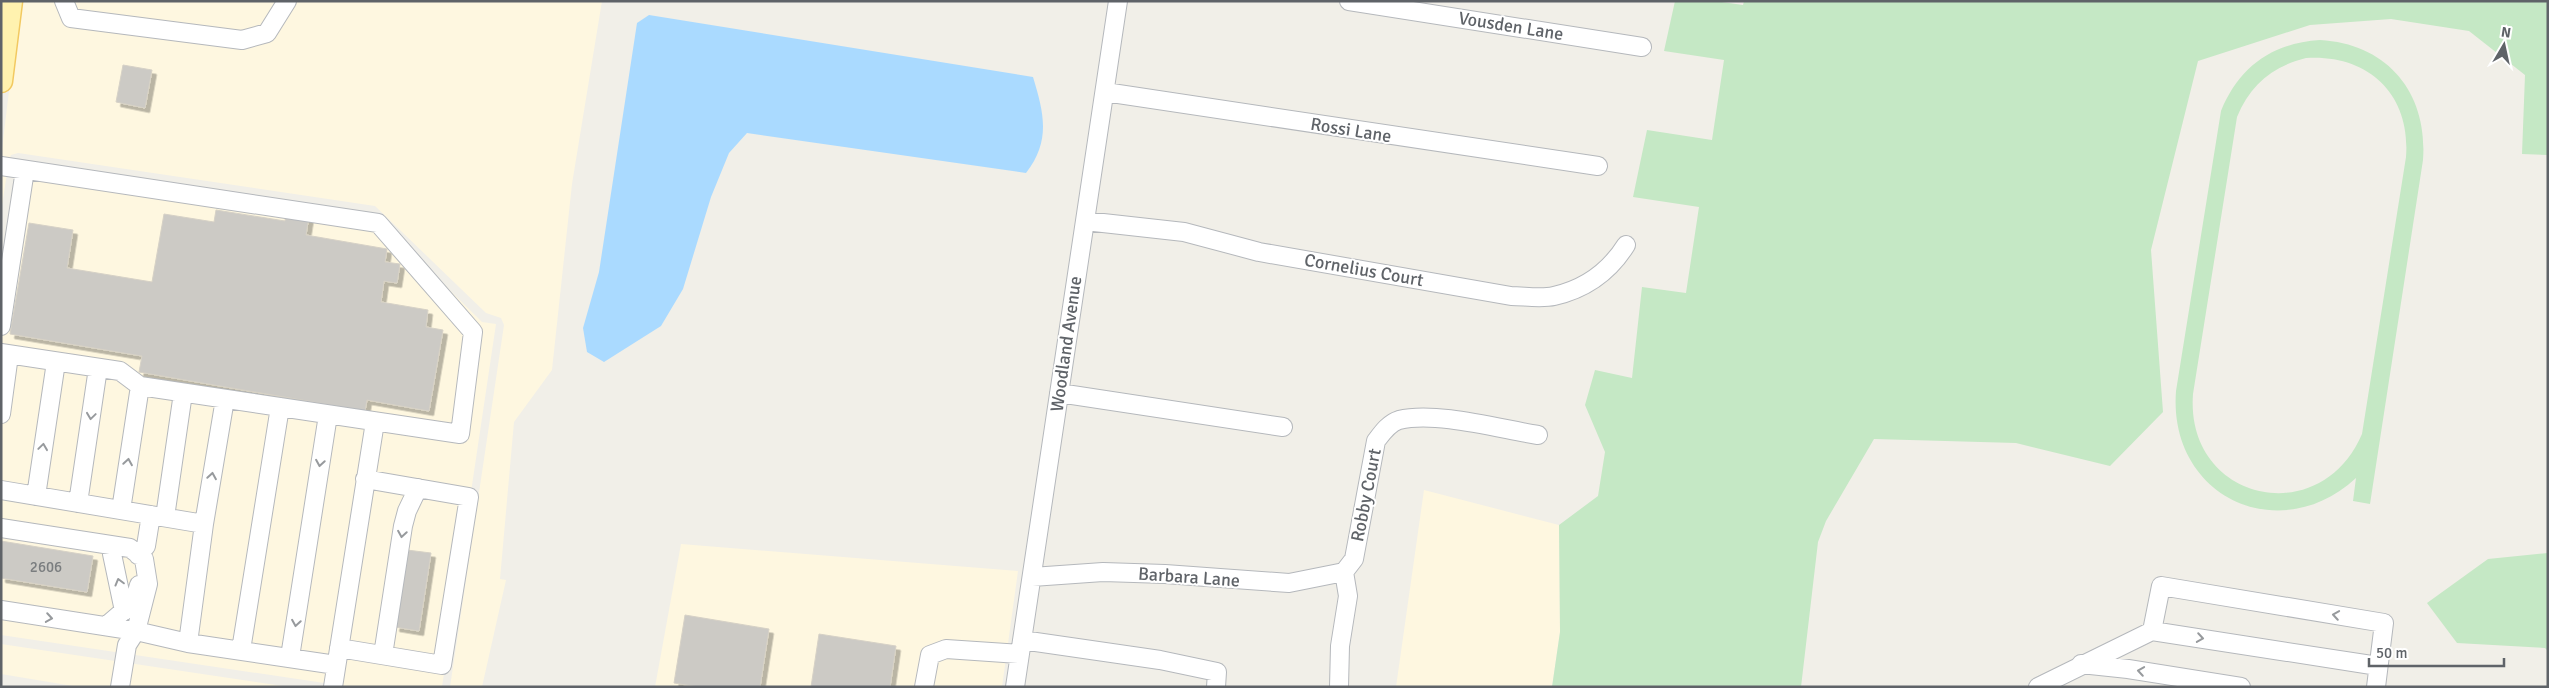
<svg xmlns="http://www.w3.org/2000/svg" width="2549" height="688" font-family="Signika,sans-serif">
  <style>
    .commercial { fill: #fef7e0 }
    .green { fill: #c5e8c5; fill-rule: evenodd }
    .water { fill: #aadaff }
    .building { fill: #cccac5; stroke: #d6d1c6; filter: url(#shadow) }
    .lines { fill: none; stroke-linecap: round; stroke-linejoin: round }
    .minor-casing { stroke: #b5b8bc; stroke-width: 20 }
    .major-casing { stroke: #f2c960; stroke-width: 25 }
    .minor { stroke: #fff; stroke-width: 18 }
    .major { stroke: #fff2af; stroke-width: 22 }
    .oneway { stroke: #979a9d }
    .labels { text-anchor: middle; stroke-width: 4; stroke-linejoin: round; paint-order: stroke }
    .number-label { font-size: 15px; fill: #7a7d7f }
    .street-label { font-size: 18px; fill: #5f6368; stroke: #fff }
  </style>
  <defs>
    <filter id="shadow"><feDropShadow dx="4.5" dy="4.5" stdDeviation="0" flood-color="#0004"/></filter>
  </defs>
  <rect width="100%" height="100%" fill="#f1efe8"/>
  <path class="commercial" d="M20,1H602L572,184L552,370L514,422L500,579L506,580L482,687H450L504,325L501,318L486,313L375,206L18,153L11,155L9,160L1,212V157Z
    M17,162L373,214L482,322L496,324L442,687H351L1,635V266Z
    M1424,490L1559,525L1560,632L1552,687H1396Z
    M681,544L1018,571L1002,687H655Z
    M1,644L290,687H79L1,674Z"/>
  <path class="green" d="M1675,1H1715L1743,5L1744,1H2548V155L2522,154L2525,75L2469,31L2391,19L2310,25L2198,61L2151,250L2163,412L2110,466L2016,443L1874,439L1826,521L1818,542L1801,687H1552L1560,632L1559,525L1598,496L1605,452L1585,405L1595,370L1632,378L1642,287L1686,293L1699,207L1633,197L1647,130L1712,140L1724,60L1664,51Z
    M2320,40C2388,44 2428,93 2423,160L2370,504L2353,501L2356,478C2279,549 2168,496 2176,391L2221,111C2239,67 2272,43 2320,40ZM2306,58C2368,54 2411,94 2406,157L2362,434C2320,532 2185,501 2193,394L2237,117C2250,85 2273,66 2306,58Z
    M2548,553V651L2545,648L2457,643L2427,603L2488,559Z"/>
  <path class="water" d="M649,15L1033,77C1044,113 1051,141 1026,173L747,133L729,153L711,197L683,289L661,326L604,362L587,352L583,328L599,272L637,23Z"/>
  <path class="building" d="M123,65L152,70L145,108L116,102Z
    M216,210L285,221L286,212L309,216L306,235L387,249L385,262L400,264L397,283L384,281L381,302L428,310L426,327L443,330L429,411L367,400L365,411L139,372L142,356L10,334L29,223L73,230L67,268L152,282L164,214L214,222Z
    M1,541L93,556L87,592L1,578Z
    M407,550L431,553L419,631L395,627Z
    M685,615L769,629L760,687H699L674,683Z
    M819,634L896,646L890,687H811Z"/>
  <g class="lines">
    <g class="minor-casing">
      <path id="minor" d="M64,1L71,18L242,40L267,33L287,1
        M1349,1L1642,47
        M1105,92L1598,166
        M1,166L378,223L473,332L460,434L140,386L120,371L1,353
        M1085,221L1184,232L1259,252L1511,296C1524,296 1541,299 1554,296C1585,289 1609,272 1626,245
        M1,326L25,170
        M1059,393L1283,427
        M225,399L204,524L188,643L336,665
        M1,414L9,355
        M1,490L204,524
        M36,496L56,362
        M78,503L98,368
        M121,510L140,386
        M165,517L183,393
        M1,528L130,548L144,559L148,584L136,631L1,610
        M112,554L124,611
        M138,555L146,546L151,515
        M1032,577L1103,572L1165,574L1289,583L1344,572
        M106,626L134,602L139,585
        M2152,631L2378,666
        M1022,640L1160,660L1217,672L1216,687
        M339,648L442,665L469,497L365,479
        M241,650L280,407
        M383,655L403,526L407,511L418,488
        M290,657L328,415
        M2081,664L2128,669L2241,687
        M120,687L127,645L136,631L188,643
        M333,687L375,422
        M924,687L930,655L946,649L1020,654
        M1015,687L1118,1
        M1339,687L1340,646L1348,596L1344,572L1354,559L1376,441C1382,433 1389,423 1399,420C1436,411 1500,429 1538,435
        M2038,687L2152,631L2161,586L2384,623L2376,687"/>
    </g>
    <g class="major-casing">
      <path id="major" d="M1,81L11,1"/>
    </g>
    <use href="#minor" class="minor"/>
    <use href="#major" class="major"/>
  </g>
  <defs><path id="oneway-chevron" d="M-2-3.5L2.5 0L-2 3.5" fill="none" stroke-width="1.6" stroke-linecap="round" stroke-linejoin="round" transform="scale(1.25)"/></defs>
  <g class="oneway">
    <use href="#oneway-chevron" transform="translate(91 416) rotate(98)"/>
    <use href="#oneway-chevron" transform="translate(43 447) rotate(-82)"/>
    <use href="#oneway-chevron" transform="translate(128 462) rotate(-81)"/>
    <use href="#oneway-chevron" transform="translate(320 463) rotate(99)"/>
    <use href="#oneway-chevron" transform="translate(212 476) rotate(-81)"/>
    <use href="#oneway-chevron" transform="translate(402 534) rotate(99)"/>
    <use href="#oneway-chevron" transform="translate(119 582) rotate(-105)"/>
    <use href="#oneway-chevron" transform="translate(2336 615) rotate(-171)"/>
    <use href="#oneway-chevron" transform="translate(49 618) rotate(9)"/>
    <use href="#oneway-chevron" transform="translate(296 623) rotate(99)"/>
    <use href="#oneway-chevron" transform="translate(2200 638) rotate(9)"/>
    <use href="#oneway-chevron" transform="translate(2141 671) rotate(-171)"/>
  </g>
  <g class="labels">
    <g class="number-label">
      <text x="46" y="572">2606</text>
    </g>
    <g class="street-label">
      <text transform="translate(1511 26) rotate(9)" y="6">Vousden Lane</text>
      <text transform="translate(1351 130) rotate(9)" y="6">Rossi Lane</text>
      <text transform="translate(1364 270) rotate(10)" y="6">Cornelius Court</text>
      <text transform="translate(1066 344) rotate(-82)" y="6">Woodland Avenue</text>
      <text transform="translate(1366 495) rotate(-79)" y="6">Robby Court</text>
      <text transform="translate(1189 577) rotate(4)" y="6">Barbara Lane</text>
    </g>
  </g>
  <rect width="2549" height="688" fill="none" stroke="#5f6368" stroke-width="5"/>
  <g transform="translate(2504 45) rotate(9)" stroke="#ffffff" stroke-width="4" paint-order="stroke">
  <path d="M0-4L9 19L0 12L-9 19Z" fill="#5f6368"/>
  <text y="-8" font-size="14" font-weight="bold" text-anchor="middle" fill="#5f6368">N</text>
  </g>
  <path d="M2369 658v8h135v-8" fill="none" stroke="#5f6368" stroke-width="2.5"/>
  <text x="2376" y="658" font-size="15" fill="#5f6368" stroke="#ffffff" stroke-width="4" paint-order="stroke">50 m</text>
</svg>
